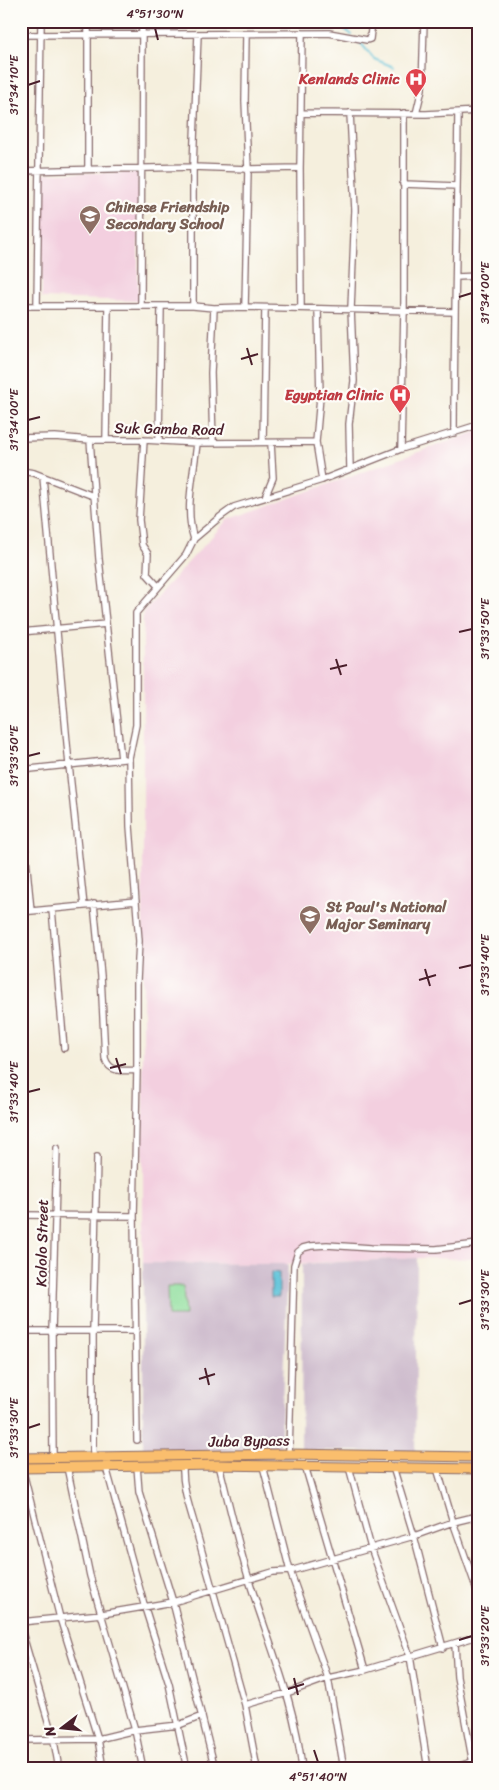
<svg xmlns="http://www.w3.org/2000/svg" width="499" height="1790" font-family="Sriracha,sans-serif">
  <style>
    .built { fill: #f3cfdf }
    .industrial { fill: #cfbdce }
    .green { fill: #90df9e; stroke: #6d7f64 }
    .water { fill: #5cc2d9; stroke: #537082 }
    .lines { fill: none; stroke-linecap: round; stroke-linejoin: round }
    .stream { stroke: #5cc2d9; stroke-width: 2 }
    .minor-casing { stroke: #866869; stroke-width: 8 }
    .primary-casing { stroke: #866869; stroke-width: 11 }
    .minor { stroke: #fff; stroke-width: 5.5 }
    .primary { stroke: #fabe6d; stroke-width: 9 }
    .ticks { fill: none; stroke: #4a1f2b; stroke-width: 2 }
    .labels { text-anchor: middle; stroke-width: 4.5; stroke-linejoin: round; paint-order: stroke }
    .health-label { font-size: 15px; font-weight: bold; fill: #be3a42; stroke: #fdfcf7; text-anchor: end }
    .education-label { font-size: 15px; font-weight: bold; fill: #785e54; stroke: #fdfcf7; text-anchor: start }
    .street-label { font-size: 15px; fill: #4a1f2b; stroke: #fdfcf7 }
    .neatline { fill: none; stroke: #4a1f2b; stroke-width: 2 }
    .ticks-label { font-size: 12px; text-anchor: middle; fill: #4a1f2b }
  </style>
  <rect width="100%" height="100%" fill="#fdfcf7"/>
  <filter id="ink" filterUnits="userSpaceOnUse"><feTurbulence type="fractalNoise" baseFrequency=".02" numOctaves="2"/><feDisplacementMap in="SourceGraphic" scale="10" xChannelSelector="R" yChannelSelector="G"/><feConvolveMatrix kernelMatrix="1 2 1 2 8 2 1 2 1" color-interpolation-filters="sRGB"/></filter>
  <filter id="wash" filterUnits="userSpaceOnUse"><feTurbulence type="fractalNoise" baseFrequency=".0096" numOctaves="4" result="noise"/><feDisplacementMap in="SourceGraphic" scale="20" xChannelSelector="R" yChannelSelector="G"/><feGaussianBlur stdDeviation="1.12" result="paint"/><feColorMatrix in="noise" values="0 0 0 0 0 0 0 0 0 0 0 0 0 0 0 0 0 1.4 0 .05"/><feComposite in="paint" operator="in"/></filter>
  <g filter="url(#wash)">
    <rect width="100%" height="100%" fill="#f5efdd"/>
    <path class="built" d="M42,173H138V301L42,298Z
      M478,431V1259L417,1258L288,1264L143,1263V612L227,520Z"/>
    <path class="industrial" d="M417,1258L415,1452L301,1450L302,1264Z
      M143,1263L288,1264L280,1450L143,1453Z"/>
    <path class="green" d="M167,1286H183L185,1316H168Z"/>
    <path class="water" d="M271,1272L279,1273V1297H271Z"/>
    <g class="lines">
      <path class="stream" d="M334,21L352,35
        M359,41L374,59L394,67"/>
    </g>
  </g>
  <g filter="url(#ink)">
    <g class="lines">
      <g class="minor-casing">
        <path id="minor" d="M21,35L329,33L367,40L370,39L372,21
          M474,111L477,21
          M301,113L426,114L478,111
          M416,114L422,89L424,21
          M88,169V21
          M21,171L193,167L248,169L300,168
          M403,184L457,186
          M457,277L478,276
          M37,305L41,21
          M21,306H193L214,308L245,307L454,312
          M141,306L142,21
          M193,306V167L198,34
          M245,307L248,169L245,101L246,34
          M301,308L300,168L302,33
          M318,309L320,397L316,442L322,480
          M454,433C454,326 457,220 458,113
          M21,438L55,437L90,440H144L197,443L316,442
          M90,440L99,559L121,759
          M106,440L108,306
          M144,440L139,520L142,545L148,554L147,574L158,586
          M159,441L161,306
          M263,442L265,308
          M213,443L211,373L214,308
          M401,449L404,311V113
          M350,469L349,424L354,381L351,309L355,210L350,113
          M21,471L34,473L93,496
          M43,477L69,765L84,906
          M265,497L273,478L271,443
          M194,539C184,510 194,474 197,443
          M21,632L106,624
          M21,770L124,759
          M21,805L31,911
          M94,904L101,976L105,1058C109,1073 124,1071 137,1070
          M52,909L64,1048
          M21,912L136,901
          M21,1028L24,1048
          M21,1215L134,1216
          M21,1331H136
          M137,1440L134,1216L137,1070V980L139,941L130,826L129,758L136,725V613L186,555L194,539L220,517L234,507L322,480L401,449L478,425
          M289,1454L294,1265L298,1252L303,1248L311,1246L327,1245L371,1248L436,1249L478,1244
          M93,1457V1331L97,1157
          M53,1458L52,1331L57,1148
          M219,1465C229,1504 238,1544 250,1583C269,1644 296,1705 302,1769
          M137,1466L139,1492L173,1602L215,1769
          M183,1466C182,1490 191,1510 197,1534L245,1705L257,1769
          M263,1466L290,1571L328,1678L344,1769
          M305,1466L365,1670
          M67,1467L90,1576L135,1730L143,1769
          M106,1467L145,1608L169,1684L187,1769
          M349,1467L371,1548L410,1656L428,1769
          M393,1467L414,1536L443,1648
          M22,1468L60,1618L102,1614L173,1602L273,1572L290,1571L414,1536L453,1522L478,1516
          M437,1468L453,1522L478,1593
          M21,1622L60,1618L98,1739L103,1769
          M21,1629L54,1741L59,1769
          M455,1644L457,1677L474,1769
          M245,1705L287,1693L328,1678L365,1670L478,1636
          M21,1728L24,1740L21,1747
          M21,1740L98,1739L135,1730L179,1725L202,1716
          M450,1769L478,1760"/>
      </g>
      <g class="primary-casing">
        <path id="primary" d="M21,1458L289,1454L478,1457
          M21,1468L219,1465L478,1469"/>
      </g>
      <use href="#minor" class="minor"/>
      <use href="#primary" class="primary"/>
    </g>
  </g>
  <path class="ticks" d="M155,28L158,40M28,85L40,81M459,297L472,293M247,348L252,365M241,359L258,354M28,420L40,417M459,632L472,629M336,659L341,675M330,669L347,665M28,756L40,753M459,968L472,965M425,969L430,986M419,980L436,975M116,1058L121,1074M110,1068L126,1064M28,1092L40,1089M459,1304L472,1300M205,1368L209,1385M199,1379L215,1374M28,1428L40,1424M459,1640L472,1636M294,1678L298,1695M288,1689L304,1684M314,1750L318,1762"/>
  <defs>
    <g id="hospital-pin" transform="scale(1.125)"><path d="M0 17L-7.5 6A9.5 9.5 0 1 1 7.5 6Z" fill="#e0444e" stroke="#fdfcf7"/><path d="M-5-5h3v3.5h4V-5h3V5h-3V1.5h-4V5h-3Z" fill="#fff"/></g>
    <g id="school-pin" transform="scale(1.125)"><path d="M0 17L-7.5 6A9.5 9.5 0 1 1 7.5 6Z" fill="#8d6e63" stroke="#fdfcf7"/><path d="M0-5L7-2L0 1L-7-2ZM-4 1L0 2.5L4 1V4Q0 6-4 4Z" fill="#fff"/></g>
    <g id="university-pin" transform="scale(1.125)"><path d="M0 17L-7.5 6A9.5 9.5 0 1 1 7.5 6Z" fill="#8d6e63" stroke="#fdfcf7"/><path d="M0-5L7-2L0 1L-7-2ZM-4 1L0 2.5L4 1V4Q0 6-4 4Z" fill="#fff"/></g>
  </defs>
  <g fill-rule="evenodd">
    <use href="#hospital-pin" x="416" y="79"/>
    <use href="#school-pin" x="90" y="216"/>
    <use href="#hospital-pin" x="400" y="395"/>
    <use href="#university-pin" x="310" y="916"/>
  </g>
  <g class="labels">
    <g class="health-label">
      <text x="400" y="84">Kenlands Clinic</text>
      <text x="384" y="400">Egyptian Clinic</text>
    </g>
    <g class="education-label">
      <text x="106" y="212">Chinese Friendship<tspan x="106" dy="17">Secondary School</tspan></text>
      <text x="326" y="912">St Paul's National<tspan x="326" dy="17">Major Seminary</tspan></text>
    </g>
    <g class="street-label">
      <text transform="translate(169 429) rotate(1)" y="5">Suk Gamba Road</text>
      <text transform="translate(42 1243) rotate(-89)" y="5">Kololo Street</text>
      <text transform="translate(249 1441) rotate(-1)" y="5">Juba Bypass</text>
    </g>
  </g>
  <rect width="499" height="1790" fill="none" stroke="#fdfcf7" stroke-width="55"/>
  <g transform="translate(62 1728) rotate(254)" stroke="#fdfcf7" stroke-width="4" paint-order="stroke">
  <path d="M0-4L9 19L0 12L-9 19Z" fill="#4a1f2b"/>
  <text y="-8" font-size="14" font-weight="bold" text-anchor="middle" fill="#4a1f2b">N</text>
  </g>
  <rect x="28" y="28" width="444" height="1734" class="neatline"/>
  <g class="ticks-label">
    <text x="155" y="18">4°51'30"N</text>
    <text transform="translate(14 85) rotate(-90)" y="4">31°34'10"E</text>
    <text transform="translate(485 293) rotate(-90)" y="4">31°34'00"E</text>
    <text transform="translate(14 420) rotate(-90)" y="4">31°34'00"E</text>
    <text transform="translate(485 629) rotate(-90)" y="4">31°33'50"E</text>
    <text transform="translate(14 756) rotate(-90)" y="4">31°33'50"E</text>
    <text transform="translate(485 965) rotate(-90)" y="4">31°33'40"E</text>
    <text transform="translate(14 1092) rotate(-90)" y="4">31°33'40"E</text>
    <text transform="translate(485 1300) rotate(-90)" y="4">31°33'30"E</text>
    <text transform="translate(14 1428) rotate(-90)" y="4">31°33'30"E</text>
    <text transform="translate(485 1636) rotate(-90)" y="4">31°33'20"E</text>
    <text x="318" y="1781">4°51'40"N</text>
  </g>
</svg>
